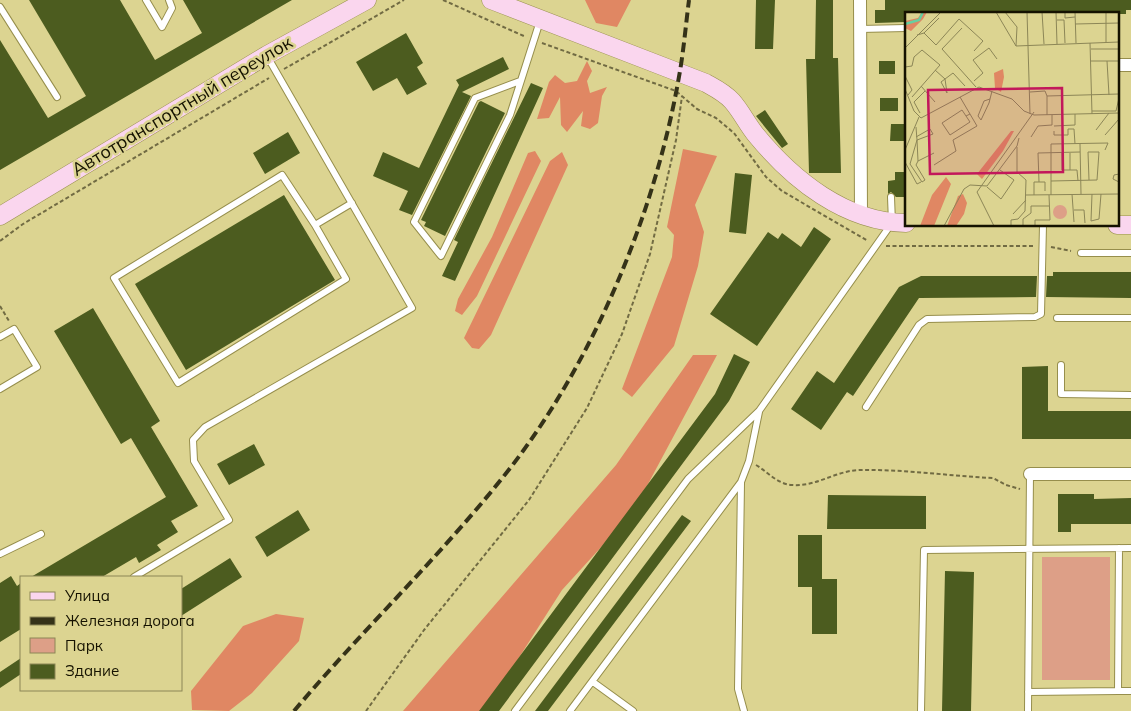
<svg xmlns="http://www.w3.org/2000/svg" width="1131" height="711" font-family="Mulish,sans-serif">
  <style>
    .green { fill: #dd9f87 }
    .forest { fill: #e08763 }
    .building { fill: #4c5c1f }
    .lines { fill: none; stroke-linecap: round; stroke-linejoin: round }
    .service-casing { stroke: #968e4c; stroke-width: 8 }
    .minor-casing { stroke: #968e4c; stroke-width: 14 }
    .secondary-casing { stroke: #968e4c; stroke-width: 19 }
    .path { stroke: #716b43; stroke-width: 2; stroke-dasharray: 4 2.5; stroke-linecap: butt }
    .service { stroke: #fff; stroke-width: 6 }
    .minor { stroke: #fff; stroke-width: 12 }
    .secondary { stroke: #fad6ee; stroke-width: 18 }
    .rail { stroke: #353218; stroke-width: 4; stroke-dasharray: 10 5; stroke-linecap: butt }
    .labels { text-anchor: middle; stroke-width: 5; stroke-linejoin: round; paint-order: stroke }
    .street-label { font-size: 18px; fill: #151200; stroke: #dcd491 }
    .inset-river { fill: none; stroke: #66cfa0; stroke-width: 2.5 }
    .inset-road { fill: none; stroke: #8c8657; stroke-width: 1 }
    .view { fill: #c2185b; fill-opacity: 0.15; stroke: #c2185b; stroke-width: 2.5 }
    .inset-edge { fill: none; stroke: #151200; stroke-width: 2.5 }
  </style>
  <rect width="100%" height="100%" fill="#dcd491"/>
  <path class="green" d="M1042,557H1110V680H1042Z"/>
  <path class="forest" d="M585,0H631L617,27L596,23Z
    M587,61L592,71L587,81L590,93L607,87L602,96L598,123L590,129L581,126L583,111L567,132L561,125L560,97L549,118L537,119L549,82L555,75L565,83L577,81Z
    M683,149L717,156L695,205L704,232L698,266L674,346L632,397L622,389L672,257L674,235L667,227Z
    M535,151L541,161L477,296L462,315L455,311L458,299L492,237L528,153Z
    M562,152L568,165L491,335L479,349L472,348L464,338L550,161Z
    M693,355H717L648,484L624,522L562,590L485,711H403L616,465Z
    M276,614L304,618L299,641L252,693L229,711L192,710L191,691L243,626Z"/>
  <path class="building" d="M29,0H120L155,60L202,33L183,0H292L0,170V40L48,118L86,96Z
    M756,0H775L773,49H755Z
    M816,0H833V58H838L841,173H809L806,59H815Z
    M885,0H1131V10H1126V14H906V22L875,23V10H885Z
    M406,33L423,63L417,67L427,84L407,95L397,78L373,91L356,62Z
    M503,57L509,69L462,92L471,96L412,215L399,210L408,191L373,176L383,152L419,168L459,85L456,80Z
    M879,61H895V74H879Z
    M531,83L543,88L455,281L442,276L458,242L454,240Z
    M880,98H898V111H880Z
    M481,101L505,113L445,236L424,226L426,222L421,220L479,102Z
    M765,110L788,144L782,148L756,116Z
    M891,124H906V141H890Z
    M288,132L300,153L265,174L253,153Z
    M895,172H906V197H896L891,192L888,194V181L895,180Z
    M735,173L752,175L746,234L729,232Z
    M284,195L335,280L186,370L135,284Z
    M814,227L831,239L757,346L710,314L768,232L778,239L782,233L801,247Z
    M1053,272H1131V298L1046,297L1047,276H1053Z
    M921,276H1037L1036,297L919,298L853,396L847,392L821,430L791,409L817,371L834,383L899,287Z
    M93,308L160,421L151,427L198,506L171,521L178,532L157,545L161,550L139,563L136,557L102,577H31L166,497L131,438L121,444L54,331Z
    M734,354L750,362L729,401L499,711H479L715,394Z
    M1048,366V411H1131V439H1022V367Z
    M254,444L265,465L229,485L217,464Z
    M1058,494H1094V499L1131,498V524H1071V532H1058Z
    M828,495L926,496V529H827Z
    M298,510L310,530L267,557L255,537Z
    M682,515L691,521L548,711H535Z
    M798,535H822V579H837V634H812V587H798Z
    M230,558L242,577L181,616V589Z
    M945,571L974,572L971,711H942Z
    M11,576L17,586L21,583V629L0,642V583Z
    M21,658V674L0,688V672Z"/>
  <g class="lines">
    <g class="service-casing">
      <path id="service" d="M146,0L162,27L172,8L169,0
        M0,7L57,97
        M860,29L906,28
        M520,81L475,98L414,222L441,256L510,115L540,21
        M315,225L346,279L178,383L114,278L282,175L315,225L352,203
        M1081,253H1131
        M1057,318H1131
        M0,337L14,329L37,367L0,389
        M1061,365V394L1131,395
        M866,407L919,325L927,319L1035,317L1041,314L1043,225
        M741,483L738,689L744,711
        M1119,548L1118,691H1131
        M0,554L41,534
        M134,577L229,520L194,461L193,440L205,427L412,308L267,56
        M593,682L633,711
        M1028,692L1118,691
        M515,711L688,479L759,411L892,223L891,197
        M570,711L741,482L749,461L759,412
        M921,711L924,550L1131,548
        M1028,711L1030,474"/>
    </g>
    <g class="minor-casing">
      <path id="minor" d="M860,0L861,213
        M1117,65H1131
        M1030,474H1131"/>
    </g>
    <g class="secondary-casing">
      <path id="secondary" d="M491,0L706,83C715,88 725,93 732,101C741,111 747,124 756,135C793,180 845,222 906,223
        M0,216L267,55L367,0
        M1117,225H1131"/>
    </g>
    <path class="path" d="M443,0L526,37
      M542,43L676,91L697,109L716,118L734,133L766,177L782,191L868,241
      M284,69L404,0
      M0,241L23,224L269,78
      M886,246H1034
      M1051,247L1071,251
      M0,306L9,321
      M756,465C768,472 777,484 792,485C816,487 835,471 859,470C903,469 949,476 993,478L1006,485L1020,489
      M366,711L424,630L529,500L587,408L622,334L650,254L676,140L682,96"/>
    <use href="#service" class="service"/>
    <use href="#minor" class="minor"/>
    <use href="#secondary" class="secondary"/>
    <path class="rail" d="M294,711C364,628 444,553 511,467C596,357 657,208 680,71C684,47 686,23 689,0"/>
  </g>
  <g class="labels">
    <g class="street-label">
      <text transform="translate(182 106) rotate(-31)" y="6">Автотранспортный переулок</text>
    </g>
  </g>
  <g transform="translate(905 12)">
    <rect width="214" height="214" fill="#dcd491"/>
    <path d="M148 200a7 7 0 1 1 14 0a7 7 0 1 1-14 0Z" fill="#dd9f87"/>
    <path d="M17,0H22L18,7L6,19L0,16V9L13,6ZM98,57L99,65L96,80L90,76L89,61ZM106,119H109L98,139L77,167L72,162ZM41,165L46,172L29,214H15L27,183ZM58,182L62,191L59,202L51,214H42L53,184Z" fill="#e08763"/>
    <path class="inset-river" d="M0,12L14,8L18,0"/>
    <path class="inset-road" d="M91,0L111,34L214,30M100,0L112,15L111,34M122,0L125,102M137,0L139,32M151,0L152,32M160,0V6L170,5M170,0L171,31M152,8H159L160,31M170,12L214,11M57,16L37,37L71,75M19,21L34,6M12,23L19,21L31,33L54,7L78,29L69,39M201,30V0M185,31L187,102M0,36L36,0M186,37H214M186,49H214M202,49L204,83M0,55L7,54L9,45L17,38L35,53L7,85M30,58L40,67L36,70L42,81L40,67L48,61L60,74M0,64L7,78L3,83M69,69L78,61L68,48L84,36L92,47M16,74L30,90M0,77L9,99L16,106L74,75L107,87L119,99L129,103L214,101M125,80L140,79L142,84M85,87L79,89L73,104L76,108L84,91L87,79M187,99H211L214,86M15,101L9,90L20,79M142,103V84L214,82M61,104L65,110L45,123L37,111L57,98L61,104L65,102M149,114L170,113V102M11,115L12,128L5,152L17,170L20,168L11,153L13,149M191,118L204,101M149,119V123H163V117H169L170,132M200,123L214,107M11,125L25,117L28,122L12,128L13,149L29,141M126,125L133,114L147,113V103M175,132L176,182M0,138L14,105M157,141V158H165V141M0,150L12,172L16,170M29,153L51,139L48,128L72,114L55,85M165,158H172L173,169M214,162L209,163L208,167L214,170M146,169L192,168L194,140H183L184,168M134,170L133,141L175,140M82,175L96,187L109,168L95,158M167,182L169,210M187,182L186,209L194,207L196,182M121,183L214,182M129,183V170H140V179M146,183V132L203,131L200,138M169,198H179L180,211M108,202L121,188M39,214L59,177L65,173L82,174L112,134L114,126M89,214L72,180L129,100M106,214V208L113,207L120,199L121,168L112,160V135M118,214V207L126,201V194H144M130,214V208H145L144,183"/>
    <path class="view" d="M157,76L158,160L25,162L23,78Z"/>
    <rect width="214" height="214" class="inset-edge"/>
  </g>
  <rect x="20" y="576" width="162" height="115" fill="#dcd491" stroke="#8c8657"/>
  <rect x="30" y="592" width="25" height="8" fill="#fad6ee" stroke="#8c8657"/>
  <text x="65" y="601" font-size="15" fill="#151200">Улица</text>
  <rect x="30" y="617" width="25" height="8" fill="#353218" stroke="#8c8657"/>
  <text x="65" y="626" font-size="15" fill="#151200">Железная дорога</text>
  <rect x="30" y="638" width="25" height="15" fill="#dd9f87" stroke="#8c8657"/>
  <text x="65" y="651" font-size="15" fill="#151200">Парк</text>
  <rect x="30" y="664" width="25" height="15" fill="#4c5c1f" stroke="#8c8657"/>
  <text x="65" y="676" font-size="15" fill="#151200">Здание</text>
</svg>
